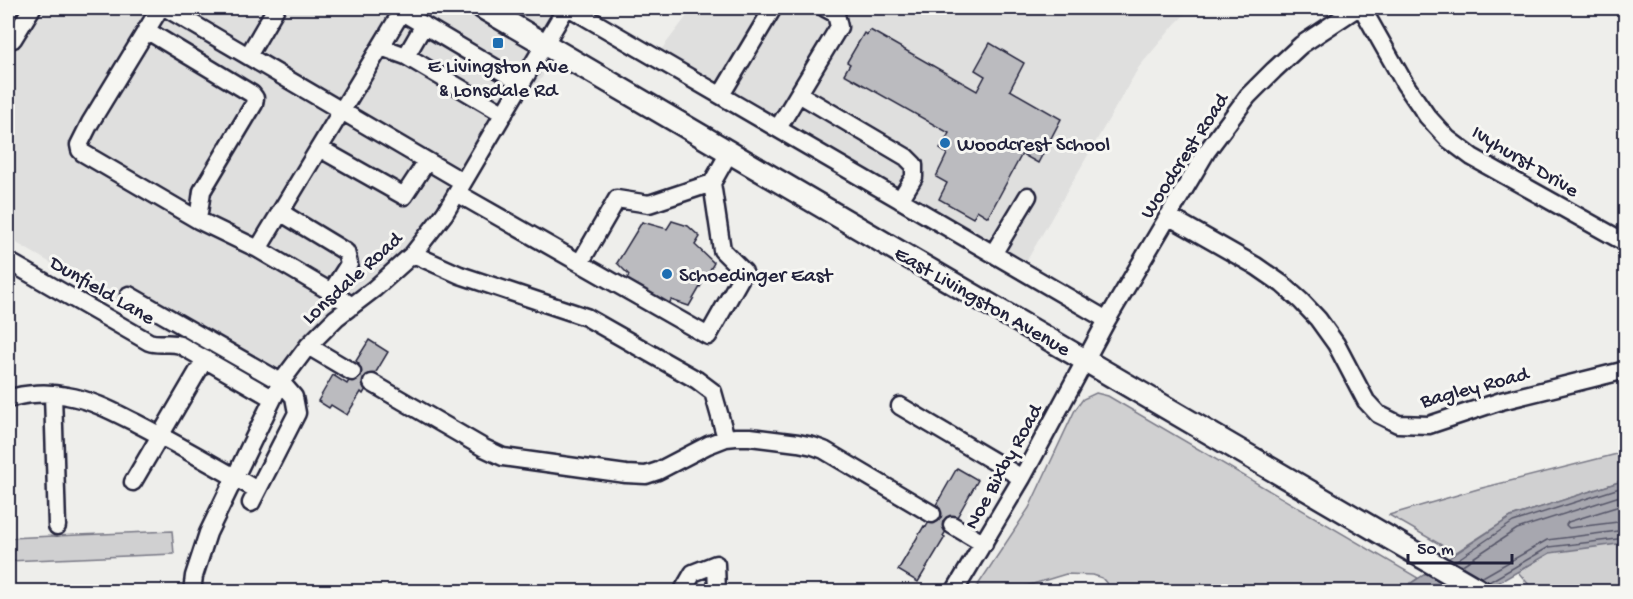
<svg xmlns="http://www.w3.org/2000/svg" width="1633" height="599" font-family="'Gochi Hand',sans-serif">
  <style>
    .built { fill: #dfdfde }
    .green { fill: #d0d0d1; stroke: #797986; stroke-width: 1.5 }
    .water { fill: #a7a7af; stroke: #727281; stroke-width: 1.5 }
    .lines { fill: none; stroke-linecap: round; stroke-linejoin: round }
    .shore { stroke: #575769; stroke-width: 1.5 }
    .building { fill: #bbbbbf; stroke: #22223b; stroke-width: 1.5 }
    .minor-casing { stroke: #22223b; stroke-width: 21 }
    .major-casing { stroke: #22223b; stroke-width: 26 }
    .minor { stroke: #f6f6f2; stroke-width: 16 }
    .major { stroke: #f6f6f2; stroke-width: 21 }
    .poi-dot { fill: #1f6fb2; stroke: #f6f6f2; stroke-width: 2 }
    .labels { text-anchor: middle; stroke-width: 6; stroke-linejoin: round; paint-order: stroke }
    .poi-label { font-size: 21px; fill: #22223b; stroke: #f6f6f2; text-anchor: start }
    .street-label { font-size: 21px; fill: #22223b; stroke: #f6f6f2 }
  </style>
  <rect width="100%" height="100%" fill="#eeeeeb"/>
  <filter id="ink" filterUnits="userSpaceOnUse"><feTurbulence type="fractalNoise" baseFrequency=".0167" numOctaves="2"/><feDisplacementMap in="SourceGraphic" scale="12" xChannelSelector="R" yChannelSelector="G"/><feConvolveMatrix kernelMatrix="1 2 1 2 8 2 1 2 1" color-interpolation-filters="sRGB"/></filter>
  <g filter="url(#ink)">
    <path class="built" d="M8,8H565L546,40L543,76L520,106L438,238L428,234L300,357L274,393L8,238Z
      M693,8H1192L1176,23L1139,67L1026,262L661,50Z"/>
    <path class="green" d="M1096,393L1108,396L1418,578L1398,592H1114L1102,578L1093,575L1066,574L1010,591H974L1029,508L1075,410L1083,399Z
      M1625,452V480L1511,517L1455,553L1389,515L1478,489Z
      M1625,521V591H1588L1578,585L1530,586L1518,572L1539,559L1525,550Z
      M172,531L174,554L8,561V538Z"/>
    <path class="water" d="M1625,480V543L1550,553L1484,591L1398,592L1511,517Z"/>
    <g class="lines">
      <path class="shore" d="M1626,504L1568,522L1566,525L1569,528L1626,521
        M1454,562L1513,522L1626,486
        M1461,566L1517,529L1626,494
        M1481,578L1547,540L1626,530
        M1489,582L1549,547L1626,538"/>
    </g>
    <path class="building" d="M870,30L977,91L985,76L975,70L990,43L1024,63L1010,90L1061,119L1038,163L1022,154L988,217L977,210L973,218L939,199L947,183L936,177L947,154L940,149L949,133L844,74L850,64L847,62L864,33L867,35Z
      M672,221L688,226L700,237L695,245L714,263L689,306L671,300L669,305L646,298L627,279L629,275L617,263L642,222L667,229Z
      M369,340L388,352L363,394L361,392L347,415L331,405L329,408L318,401L333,375L347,384L359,364L356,361Z
      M957,468L978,480L957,517L955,516L943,536L945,537L918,582L898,570L924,526L926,527L938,506L936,505Z"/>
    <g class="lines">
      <g class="minor-casing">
        <path id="minor" d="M160,8L90,123L79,145L80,150L83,153L198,220L258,249L331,292L352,306
          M166,8L463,182
          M395,8L521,83
          M570,8L1107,320
          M1362,8L1405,84L1427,116L1448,139L1472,157L1626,243
          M146,30L252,94L255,98L254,104L202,191L198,220
          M13,39L32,8
          M381,47L406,56L504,114
          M248,56L276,8
          M406,56L424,25
          M799,94L906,157L914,165V177L900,200
          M721,95L773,8
          M778,128L839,27L836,14L825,8
          M319,148L404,196L427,161
          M457,193L708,336L744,272L722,250L712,183L730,151
          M280,212L346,252L349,264L331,292
          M1168,216L1256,266L1282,284L1301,301L1318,319L1336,344L1366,401L1378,414L1398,424L1429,425L1501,401L1626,370
          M258,249L404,8
          M413,254L460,275L586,317L697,380L713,392L726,438
          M993,254L1028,196
          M8,261L149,342C160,346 169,341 180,345L272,398
          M580,263L617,199L649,204L712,183
          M129,295L281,382L294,397L297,413L251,503
          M308,346L352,372
          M372,383L484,448L503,457L626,474L646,475L658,471L708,445L726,438L736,437H750L798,443L813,446L824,450L932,514
          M53,394L57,526
          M8,399C26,393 49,392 67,396C92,400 114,412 136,423C177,444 217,467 257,490
          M900,406L1022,478
          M133,482L205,359
          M952,525L984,544
          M192,592L194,576L208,533L281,382L308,346L336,318L374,289L413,254L445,213L566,8
          M682,592L693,573L716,564L717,592
          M954,592L1022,478L1107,320L1207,151L1248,96L1274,70L1301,45L1357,8"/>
      </g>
      <g class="major-casing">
        <path id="major" d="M483,8L944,278L1482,592"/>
      </g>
      <use href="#minor" class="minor"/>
      <use href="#major" class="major"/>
    </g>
  </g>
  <g class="poi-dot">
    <rect x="492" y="37" width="12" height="12" rx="3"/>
    <circle cx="945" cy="143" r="6"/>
    <circle cx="667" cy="274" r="6"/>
  </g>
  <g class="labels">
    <g class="poi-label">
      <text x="498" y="72" text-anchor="middle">E Livingston Ave<tspan x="498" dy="24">&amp; Lonsdale Rd</tspan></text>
      <text x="957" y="150">Woodcrest School</text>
      <text x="679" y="281">Schoedinger East</text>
    </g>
    <g class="street-label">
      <text transform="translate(1183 155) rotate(-57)" y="7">Woodcrest Road</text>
      <text transform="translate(1526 160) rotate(31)" y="7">Ivyhurst Drive</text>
      <text transform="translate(351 277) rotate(-42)" y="7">Lonsdale Road</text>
      <text transform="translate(103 289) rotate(30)" y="7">Dunfield Lane</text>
      <text transform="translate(983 300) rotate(30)" y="7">East Livingston Avenue</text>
      <text transform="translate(1474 386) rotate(-15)" y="7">Bagley Road</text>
      <text transform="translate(1002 466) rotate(-61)" y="7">Noe Bixby Road</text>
    </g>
  </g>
  <rect width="1633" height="599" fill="none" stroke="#f6f6f2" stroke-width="30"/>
  <rect x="15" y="15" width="1603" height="569" fill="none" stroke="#22223b" stroke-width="2" filter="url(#ink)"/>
  <path d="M1408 554v9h104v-9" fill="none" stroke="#22223b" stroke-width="3"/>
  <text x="1417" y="554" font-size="18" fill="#22223b" stroke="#f6f6f2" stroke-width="4.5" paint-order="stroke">50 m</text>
</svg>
